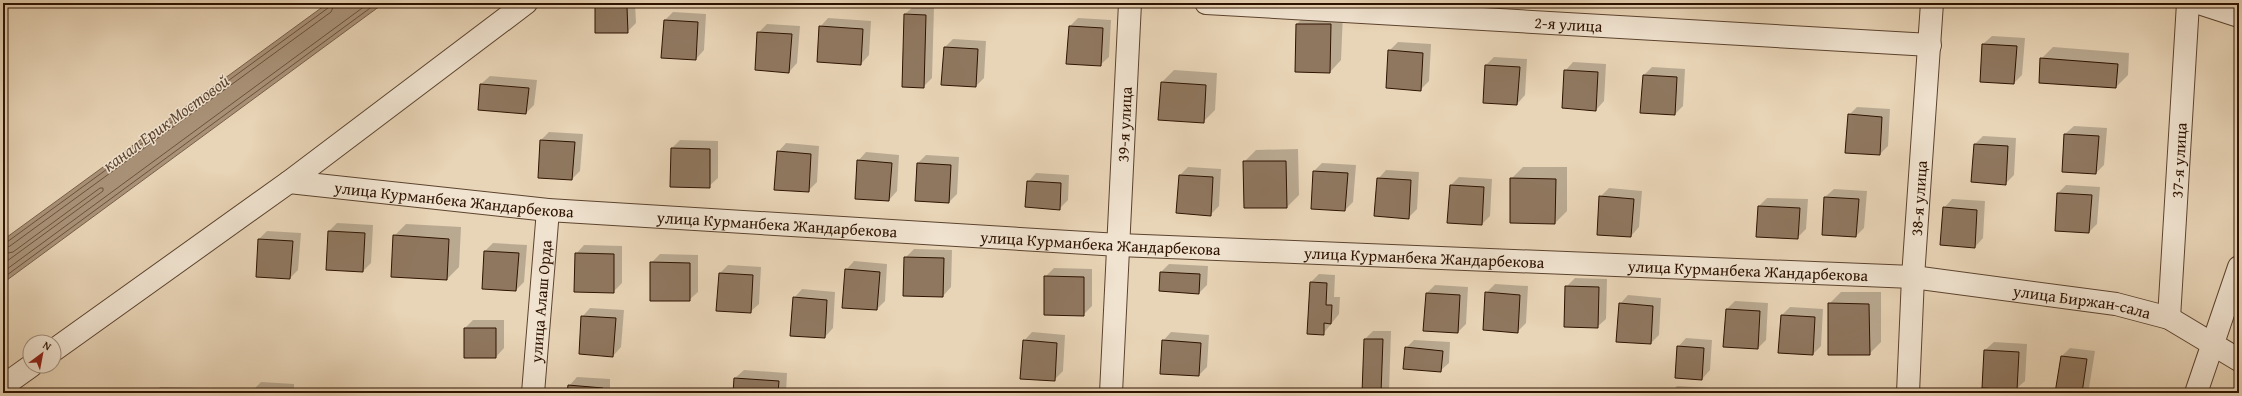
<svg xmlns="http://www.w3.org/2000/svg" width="2242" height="396" font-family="'Gentium Book Plus',serif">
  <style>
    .water { fill: #a99278; stroke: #785f48 }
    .shadow { fill: #0003 }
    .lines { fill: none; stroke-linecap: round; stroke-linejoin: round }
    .shore { stroke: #6c523c; stroke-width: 1 }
    .building { fill: #8f775f; stroke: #2e1301 }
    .minor-casing { stroke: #5c432e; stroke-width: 24 }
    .minor { stroke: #f0e3d0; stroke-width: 22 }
    .labels { text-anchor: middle; stroke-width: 3; stroke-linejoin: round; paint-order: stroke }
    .street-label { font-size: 16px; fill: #2e1301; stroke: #f0e3d0 }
    .water-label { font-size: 17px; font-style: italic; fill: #5f4631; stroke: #f0e3d0 }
  </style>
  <rect width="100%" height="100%" fill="#e8d4b6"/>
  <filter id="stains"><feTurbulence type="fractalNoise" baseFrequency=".005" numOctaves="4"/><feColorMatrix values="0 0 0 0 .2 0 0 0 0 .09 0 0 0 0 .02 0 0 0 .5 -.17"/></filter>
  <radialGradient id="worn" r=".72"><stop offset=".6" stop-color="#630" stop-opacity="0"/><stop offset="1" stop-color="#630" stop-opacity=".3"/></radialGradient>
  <path class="water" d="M328,3H384L3,283V240Z"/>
  <path class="shadow" d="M600,3H635L636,23L627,32L596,7Z
    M914,6L934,7L932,78L923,87L905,14Z
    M673,12L706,14L704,50L696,59L662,57L665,20Z
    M1308,12L1343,13L1341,60L1330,72L1296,71L1297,24Z
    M828,18L871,21L869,55L861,64L820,27Z
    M1078,18L1111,20L1109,57L1100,65L1070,26Z
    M767,24L800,26L797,63L789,72L758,33Z
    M1992,36L2025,38L2022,75L2014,83L1983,44Z
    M953,39L986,41L984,78L976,86L943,84L945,47Z
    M1398,42L1431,44L1429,81L1420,90L1389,51Z
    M2053,47L2129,53L2128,75L2116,87L2040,82L2041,59Z
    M1494,57L1527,59L1525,95L1517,104L1484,102L1486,65Z
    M1573,62L1606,64L1604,101L1596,110L1565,71Z
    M1652,67L1685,69L1683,106L1675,114L1644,75Z
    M1174,70L1217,73L1215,110L1203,122L1162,82Z
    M490,76L537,80L534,105L526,113L481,84Z
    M1857,107L1890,109L1888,146L1880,154L1849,115Z
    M2074,126L2107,128L2104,165L2096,173L2065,134Z
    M549,132L583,134L580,171L572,179L541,140Z
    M1983,136L2016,138L2014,175L2005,184L1975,144Z
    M680,140L718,141V178L709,186L672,148Z
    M786,143L819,146L817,182L808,191L778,152Z
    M1298,149L1299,195L1287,207L1244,162L1256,150Z
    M866,152L899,155L897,191L889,200L858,161Z
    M926,155L959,157L957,194L949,202L918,163Z
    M1322,163L1356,165L1353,202L1345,210L1314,171Z
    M1188,167L1221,169L1219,206L1210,215L1180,175Z
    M1523,167H1567V211L1555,223L1511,179Z
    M1386,170L1419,172L1417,209L1408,218L1378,179Z
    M1036,173L1069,175L1068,200L1059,209L1028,182Z
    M1459,177L1492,179L1490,216L1482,224L1451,185Z
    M2066,185L2100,187L2097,224L2089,232L2058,193Z
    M1609,188L1642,191L1639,227L1631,236L1598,234L1600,197Z
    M1834,189L1867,191L1864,228L1856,236L1825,197Z
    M1767,198L1808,199L1806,229L1798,237L1759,206Z
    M1952,199L1985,201L1983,238L1975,247L1944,208Z
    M337,223L373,225L371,263L363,271L329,231Z
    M406,224L461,227L459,267L447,279L394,236Z
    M267,231L301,233L298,270L290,278L259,239Z
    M493,243L527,245L524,282L516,290L483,288L485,251Z
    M584,245L622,246V283L613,292L576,254Z
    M914,249L952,250L951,287L943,296L905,258Z
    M660,254L698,255V292L689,300L651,263Z
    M854,261L887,264L885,301L877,309L846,270Z
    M1169,264L1208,266L1207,285L1199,293L1160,291L1161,272Z
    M728,265L761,267L759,304L750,312L720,273Z
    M1054,268L1092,269V306L1083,315L1045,277Z
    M1319,274L1335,275L1334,297H1340L1339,314L1323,334L1311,282Z
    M1575,278L1607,279L1606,319L1597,327L1566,287Z
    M1495,284L1528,286L1526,323L1517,332L1486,293Z
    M1435,285L1468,287L1466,324L1458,332L1427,293Z
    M802,289L835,292L833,328L825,337L794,298Z
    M1841,292H1881V342L1869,354L1829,304Z
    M1628,295L1661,298L1659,335L1651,343L1620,304Z
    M1735,301L1768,303L1766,340L1758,348L1724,346L1727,309Z
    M1790,307L1823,309L1821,346L1813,354L1782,315Z
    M590,308L624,310L621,347L613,356L582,317Z
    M473,320H504V348L496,357L465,328Z
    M1373,331H1391L1389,393H1363L1365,339Z
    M1032,332L1065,335L1063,371L1054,380L1024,341Z
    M1171,332L1209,335L1207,367L1199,375L1163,341Z
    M1686,338L1712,340L1710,370L1702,379L1678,347Z
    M1414,340L1450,342L1449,363L1440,371L1406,348Z
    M1994,342L2027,344L2025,381L2016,389L1985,350Z
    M2070,348L2095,351L2089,388L2084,393H2056L2062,356Z
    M744,370L787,373L786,393H734L735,378Z
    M577,377L610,379V393H568L569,386Z
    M261,382L294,384V393H253V390Z
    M1677,386L1710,388V393H1670Z
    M160,387L199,388V393H154Z
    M339,388L373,389V393H334Z
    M1731,389L1764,391V393H1727Z
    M707,392L720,393H706Z"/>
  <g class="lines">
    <path class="shore" d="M3,243L7,242L328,8L330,3
      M3,248L10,246L331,12L335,3
      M3,254L13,252L100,188H103V191L3,264
      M3,272L369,3
      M3,278L377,3"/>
  </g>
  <path class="building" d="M1660,3H1685V5Z
    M595,7H627L628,33H595Z
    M904,14L926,15L924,88L902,87Z
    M664,20L698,22L696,60L661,58Z
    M1296,24H1331L1330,73L1295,72Z
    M819,26L863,29L861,65L817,62Z
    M1069,26L1103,28L1101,66L1066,64Z
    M757,32L792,34L789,73L755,70Z
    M1982,44L2017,46L2014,84L1980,82Z
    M944,47L978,49L976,87L941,85Z
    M1388,50L1423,53L1421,91L1386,88Z
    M2040,58L2118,64L2116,88L2039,83Z
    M1485,65L1520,67L1517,105L1483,103Z
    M1564,70L1598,72L1596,111L1562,108Z
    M1643,75L1677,77L1675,115L1640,113Z
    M1161,82L1206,85L1204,123L1158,120Z
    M480,84L529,88L526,114L478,110Z
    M1848,114L1882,117L1880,155L1845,153Z
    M2064,134L2099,136L2096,174L2062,172Z
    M540,140L575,142L572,180L538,178Z
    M1974,144L2008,146L2006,185L1971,182Z
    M671,148L710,149V188L670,187Z
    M777,151L811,154L809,192L774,190Z
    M857,160L892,163L889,201L855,199Z
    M1243,161H1286L1287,208H1244Z
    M917,163L951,165L949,203L915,201Z
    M1313,171L1348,173L1345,211L1311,209Z
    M1179,175L1213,177L1211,216L1176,213Z
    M1377,178L1411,180L1409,219L1374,216Z
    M1510,178L1556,179L1555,224L1510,223Z
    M1027,181L1061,183L1060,210L1025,207Z
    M1450,185L1484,187L1482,225L1447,223Z
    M2057,193L2092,195L2089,233L2055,231Z
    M1599,196L1634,199L1631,237L1597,235Z
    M1824,197L1859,199L1856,237L1822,235Z
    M1758,206L1800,208L1798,239L1756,237Z
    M1943,207L1977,210L1975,248L1940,245Z
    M328,231L365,233L363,272L326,270Z
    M393,235L449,239L447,280L391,277Z
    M258,239L293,241L290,279L256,277Z
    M484,251L519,253L516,291L482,289Z
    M575,253L614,254V293L574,292Z
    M904,257L944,258L943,297L903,296Z
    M650,262L690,263V301H650Z
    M845,269L880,272L877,310L842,308Z
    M1160,272L1200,274L1199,294L1159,291Z
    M719,273L753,275L751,313L716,311Z
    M1044,276L1084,277V316L1044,315Z
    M1310,282L1327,283L1326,305H1332L1331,324L1324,323V335L1307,334Z
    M1565,286L1599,287L1598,328L1564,327Z
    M1485,292L1520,295L1518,333L1483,330Z
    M1426,293L1460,295L1458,333L1423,331Z
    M793,297L827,300L825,338L790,336Z
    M1619,303L1653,306L1651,344L1616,342Z
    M1828,303L1869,304L1870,355H1828Z
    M1726,309L1760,311L1758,349L1723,347Z
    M1781,315L1815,317L1813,355L1778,353Z
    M581,316L616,318L613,357L579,354Z
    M464,328H496V358H464Z
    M1364,339H1383L1381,393H1362Z
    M1023,340L1057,343L1055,381L1020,379Z
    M1162,340L1201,343L1199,376L1160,374Z
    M1677,346L1704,348L1702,380L1675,378Z
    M1405,347L1443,351L1441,372L1403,369Z
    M1984,350L2019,352L2017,390L1982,388Z
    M2061,356L2087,359L2082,393H2055Z
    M734,378L779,381L778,393H733Z
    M568,385L603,388L602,393H567Z
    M252,389L286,392V393H252Z"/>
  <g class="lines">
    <g class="minor-casing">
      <g id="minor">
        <path id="s1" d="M1206,3L1930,45"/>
        <path d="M2199,3L2239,16"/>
        <path id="s2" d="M289,182L548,210L1119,245L1913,277L2116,304L2169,318L2239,360"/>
        <path id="s3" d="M2169,318L2188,3"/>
        <path d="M54,350L289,182L526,3"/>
        <path d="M3,386L31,366"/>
        <path id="s4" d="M533,393L548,210"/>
        <path id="s5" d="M1111,393L1130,3"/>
        <path id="s6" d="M1908,393L1913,277L1932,3"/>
        <path d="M2196,393L2239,267"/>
      </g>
    </g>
    <use href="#minor" class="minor"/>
  </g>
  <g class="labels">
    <g class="street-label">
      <text dy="6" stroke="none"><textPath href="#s1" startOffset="363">2-я улица</textPath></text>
      <text dy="6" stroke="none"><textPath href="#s5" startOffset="269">39-я улица</textPath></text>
      <text dy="6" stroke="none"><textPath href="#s3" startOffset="158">37-я улица</textPath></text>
      <text dy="6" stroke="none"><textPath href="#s6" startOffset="195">38-я улица</textPath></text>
      <text dy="6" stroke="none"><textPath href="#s2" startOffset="166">улица Курманбека Жандарбекова</textPath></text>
      <text dy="6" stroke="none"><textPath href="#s2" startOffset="490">улица Курманбека Жандарбекова</textPath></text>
      <text dy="6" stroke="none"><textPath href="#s2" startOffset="814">улица Курманбека Жандарбекова</textPath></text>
      <text dy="6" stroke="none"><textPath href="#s2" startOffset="1138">улица Курманбека Жандарбекова</textPath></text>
      <text dy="6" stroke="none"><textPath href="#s2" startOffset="1462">улица Курманбека Жандарбекова</textPath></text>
      <text dy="6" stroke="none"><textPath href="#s4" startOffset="92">улица Алаш Орда</textPath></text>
      <text dy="6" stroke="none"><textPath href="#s2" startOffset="1798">улица Биржан-сала</textPath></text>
    </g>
    <g class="water-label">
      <text transform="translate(166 123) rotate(-36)" y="6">канал Ерик Мостовой</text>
    </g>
  </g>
  <rect width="2242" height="396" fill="none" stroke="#e8d4b6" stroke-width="16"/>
  <rect x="4" y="4" width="2234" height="388" fill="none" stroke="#2e1301" stroke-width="2"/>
  <rect x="8" y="8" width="2226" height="380" fill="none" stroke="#2e1301"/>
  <g transform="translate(42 354) rotate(32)"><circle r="19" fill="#f0e3d0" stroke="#a2907d"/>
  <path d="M0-3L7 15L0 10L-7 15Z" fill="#8f2418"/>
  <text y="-6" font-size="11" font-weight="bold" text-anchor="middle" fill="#2e1301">N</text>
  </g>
  <rect width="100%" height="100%" filter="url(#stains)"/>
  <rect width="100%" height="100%" fill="url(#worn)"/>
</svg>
